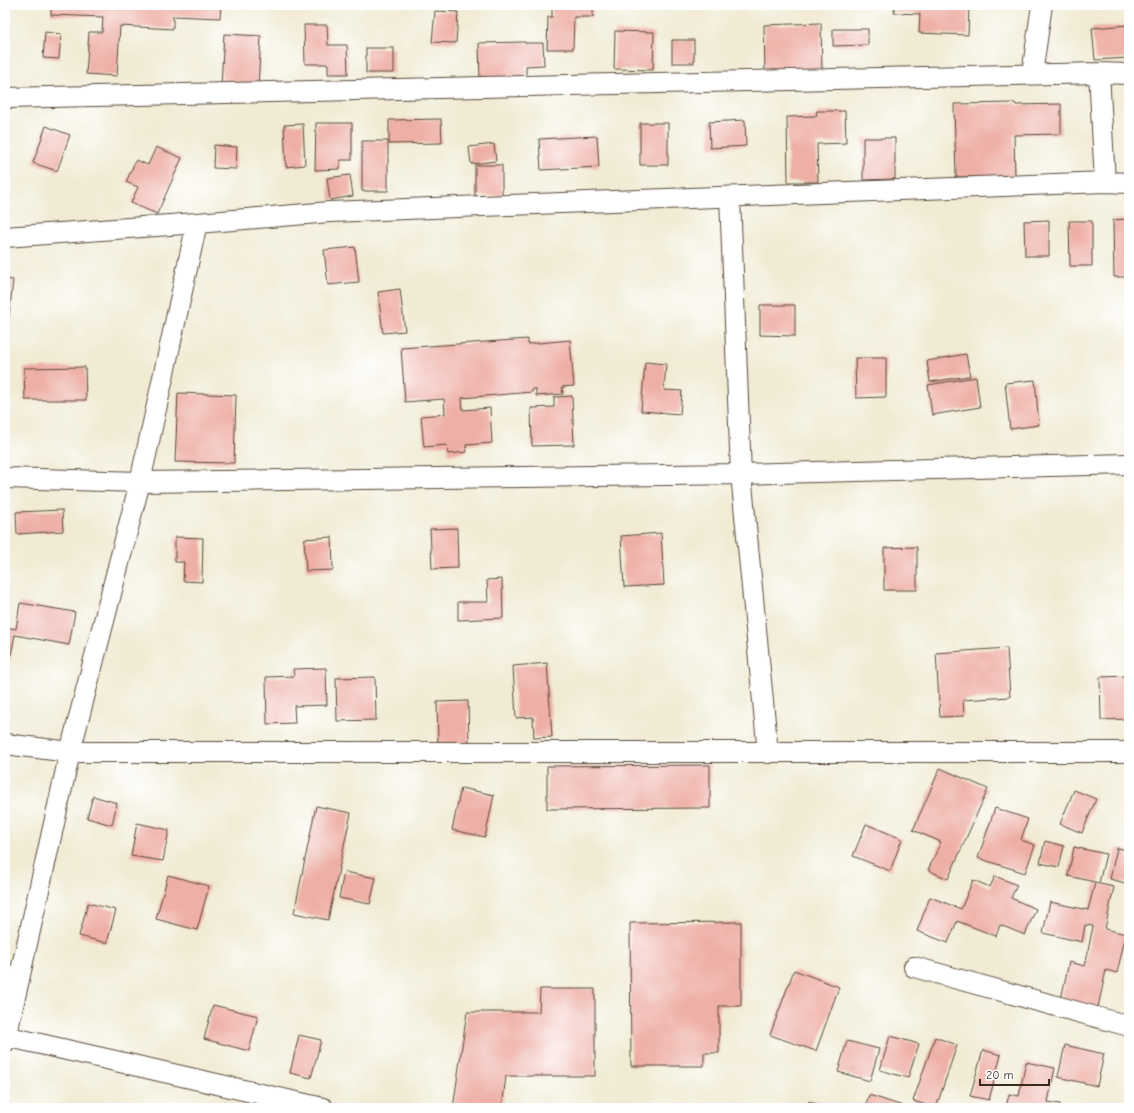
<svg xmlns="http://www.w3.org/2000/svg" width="1134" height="1113" font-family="'Comic Neue',sans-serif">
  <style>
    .building { fill: #eeafa6 }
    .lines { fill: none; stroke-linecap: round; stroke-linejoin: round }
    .street-casing { stroke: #564739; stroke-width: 22 }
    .street { stroke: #fff; stroke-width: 20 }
  </style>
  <rect width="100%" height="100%" fill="#fff"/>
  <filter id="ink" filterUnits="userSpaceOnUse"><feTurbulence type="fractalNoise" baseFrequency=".025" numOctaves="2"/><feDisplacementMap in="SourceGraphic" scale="8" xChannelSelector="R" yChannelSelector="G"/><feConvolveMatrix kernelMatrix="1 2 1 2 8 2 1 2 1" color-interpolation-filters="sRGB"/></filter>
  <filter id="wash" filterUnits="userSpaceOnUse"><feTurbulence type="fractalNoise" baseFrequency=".012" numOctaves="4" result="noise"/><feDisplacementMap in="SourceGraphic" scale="16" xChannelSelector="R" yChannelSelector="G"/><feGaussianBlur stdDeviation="0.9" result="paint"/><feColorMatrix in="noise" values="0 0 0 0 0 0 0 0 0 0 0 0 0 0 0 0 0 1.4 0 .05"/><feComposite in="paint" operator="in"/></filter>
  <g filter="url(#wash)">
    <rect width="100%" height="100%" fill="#f1ebd4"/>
    <g id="blocks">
      <path class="building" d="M51,5H221L220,18L173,16V29L120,26L117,76L86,74L89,32H102L103,17L51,15Z
        M552,5H593V17H574L573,49H547L548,17H552Z
        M895,5H969L968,35L919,33L920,14L894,13Z
        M435,11L458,12L456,43L432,42Z
        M821,23L822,70L765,72L764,25Z
        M304,25H327L328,45H347L348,74H328V64H305Z
        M1129,25V58L1095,60L1092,28Z
        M833,29H868V45L833,46Z
        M615,31L654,32L653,70L614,69Z
        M45,32L61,34L59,59L43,58Z
        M224,34L261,36L258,87L221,85Z
        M672,40H694V63H672Z
        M525,42V43H543L544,65L526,66V79L480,81L479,43Z
        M366,48H394V73H366Z
        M1015,103L1016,105L1061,104V134L1014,135L1015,176L956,177L954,104Z
        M817,111H845L846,143L817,144L818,182H788L787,117L816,116Z
        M441,119L442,143L389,144V120Z
        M745,120L746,146L710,148L709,122Z
        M316,123H352V160H340V169L315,170Z
        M640,123H668V165H640Z
        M303,124L305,165L286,167L284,125Z
        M46,126L70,135L57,171L33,163Z
        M597,136L599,167L541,170L539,139Z
        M863,138H895V179L863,180Z
        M362,141H388V191H362Z
        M494,144L496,161L471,164L469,147Z
        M214,145L237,147L236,169L213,168Z
        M156,147L182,158L157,214L131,203L138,187L126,182L136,160L148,165Z
        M475,165H502V196H475Z
        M350,175L353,196L330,200L327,178Z
        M1129,219V277H1114L1113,220Z
        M1049,220V256H1025L1024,221Z
        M1069,221H1092V266H1070Z
        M355,247L359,282L328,285L324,250Z
        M5,279L13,280L6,343H5Z
        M400,289L405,331L383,333L378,292Z
        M760,305H795V336L760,335Z
        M528,339V344L570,340L574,386L562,387L563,394L536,396V389H532V392L462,398L463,410L490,408L492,443L466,445L467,452L448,454L447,445L424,447L421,416L445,414L444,399L405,402L401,348Z
        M966,354L970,376L930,382L927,361Z
        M855,358H886V397L856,398Z
        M645,362L666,364L664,390L682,391L680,414L641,411Z
        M85,367L86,400H25L24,368Z
        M976,377L980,407L932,415L928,385Z
        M1035,380L1039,425L1010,429L1005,383Z
        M178,393L236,395L234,463L175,462Z
        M572,396L574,445L532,446L531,408L554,407V397Z
        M62,510L63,531L17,534L16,512Z
        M457,528L458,568L432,569L430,529Z
        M661,533L664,585L624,587L621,536Z
        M175,537L203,538L202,582L183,581L184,562H175Z
        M332,537L333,570L306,571L304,539Z
        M917,547V590H884V548Z
        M502,579L503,618L458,620V602H488L487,580Z
        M20,603L75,612L69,645L15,635L5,684V627L16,629Z
        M1007,648L1010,697L963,700L964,716L940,717L936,653Z
        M547,663L552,737L534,738L533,717L516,718L513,666Z
        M326,668L327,705L294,706L295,723L267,724L266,677L294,676L293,669Z
        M1129,676V719L1101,720L1100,677Z
        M375,677L376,720L337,721L336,678Z
        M468,701L469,744L438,745L437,702Z
        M710,765V808L547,809V766Z
        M940,768L988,789L948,879L928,870L941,842L913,830Z
        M461,788L494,795L485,837L452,830Z
        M1074,790L1096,799L1082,833L1060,824Z
        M93,796L117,803L112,825L87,818Z
        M316,806L351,813L328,920L294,913Z
        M995,808L1028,819L1021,840L1035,845L1025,873L978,858Z
        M137,823L169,830L163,861L131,856Z
        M866,824L902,839L890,871L853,856Z
        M1045,841L1064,846L1059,867L1040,863Z
        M1128,846L1129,884L1110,879L1117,848L1128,850Z
        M1074,847L1106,854L1099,883L1068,876Z
        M344,872L376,878L370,904L339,898Z
        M168,875L209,886L197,930L156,919Z
        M995,876L1017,885L1011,898L1036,909L1025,935L1000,925L996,936L957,921L948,943L917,931L930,897L961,909L973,880L990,887Z
        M1095,883L1114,887L1105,929L1126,934L1117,973L1106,970L1097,1012L1060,1004L1069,962L1085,966L1093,926L1085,925L1082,942L1043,933L1050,902L1088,910Z
        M88,903L116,910L107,943L79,936Z
        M1128,913H1129V923L1126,922Z
        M741,922V1006H719V1053H704V1066H631L630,923Z
        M794,970L839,987L816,1051L770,1035Z
        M540,989H595V1076H506L502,1108H453L467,1012H539Z
        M213,1005L258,1016L249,1051L204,1039Z
        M299,1035L321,1040L311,1078L290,1073Z
        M890,1036L919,1044L908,1078L880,1070Z
        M935,1037L957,1045L936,1108L913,1101Z
        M847,1041L879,1049L870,1081L838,1072Z
        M1065,1045L1104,1054L1097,1086L1058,1077Z
        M983,1050L1001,1055L989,1100L970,1096Z
        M1026,1062L1055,1068L1048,1102L1060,1104V1108H1006L1009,1094L1019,1096Z
        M869,1095L909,1108H865Z
        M809,1101L826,1108H806Z"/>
    </g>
  </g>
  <g filter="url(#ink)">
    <use href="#blocks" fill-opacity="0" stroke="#564739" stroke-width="1"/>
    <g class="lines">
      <g class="street-casing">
        <path id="street" d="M1099,73L1105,182
          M1032,74L1042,5
          M5,98L1099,73L1129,74
          M730,197L741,474L768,753
          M5,237L197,223L330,212L1105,182L1129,183
          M5,478L140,482L741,474L1129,464
          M5,744L70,752H1129
          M914,967L1129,1026
          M5,1036L323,1108
          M5,1042L70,752L140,482L197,223"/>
      </g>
      <use href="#street" class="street"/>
    </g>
  </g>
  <rect width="1134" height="1113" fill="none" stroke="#fff" stroke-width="20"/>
  <path d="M980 1079v6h69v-6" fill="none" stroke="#3b2a1e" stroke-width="2"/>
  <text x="986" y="1079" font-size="12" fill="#3b2a1e" stroke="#ffffff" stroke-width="3" paint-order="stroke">20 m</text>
</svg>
